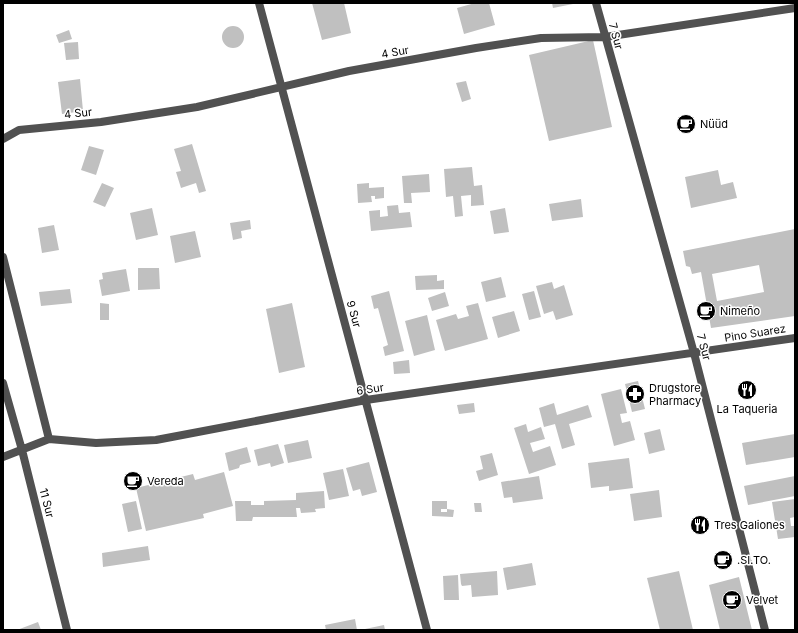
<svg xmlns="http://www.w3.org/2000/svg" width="798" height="633" font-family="Inter,sans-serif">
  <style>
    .building { fill: #c0c0c0; fill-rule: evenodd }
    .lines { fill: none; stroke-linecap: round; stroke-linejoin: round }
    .minor { stroke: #515151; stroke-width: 8 }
    .labels { text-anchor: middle; stroke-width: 3; stroke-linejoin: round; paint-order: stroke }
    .street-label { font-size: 11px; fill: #000; stroke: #fff }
    .poi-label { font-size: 11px; fill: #000; stroke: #fff; text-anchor: start }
  </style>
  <rect width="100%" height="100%" fill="#fff"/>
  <path class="building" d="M312,3H344L351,33L322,40Z
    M475,3H489L495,25L464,34L457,8Z
    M552,3H573V4L553,8Z
    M222 37a11 11 0 1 1 22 0a11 11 0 1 1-22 0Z
    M69,30L72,39L59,43L56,35Z
    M593,40L612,127L549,141L529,55Z
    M78,42L79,59L66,60L64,43Z
    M80,79L83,111L62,114L58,82Z
    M466,81L471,99L462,102L456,83Z
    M192,144L206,191L199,193L196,183L181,188L176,172L181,171L174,149Z
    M89,146L104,150L96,175L81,170Z
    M472,167L474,186L482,185L484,205L471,206V195L461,196L463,216L455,217L453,196L446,197L444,169Z
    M718,170L721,185L733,182L737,198L691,208L685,177Z
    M429,174L430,192L411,193L412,203H404L402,176Z
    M102,183L114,188L105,207L93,202Z
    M369,183V188L384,187V198L375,199V196H371L372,202L358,203L357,184Z
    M581,199L583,217L552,221L549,204Z
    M398,205L399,213L410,212L412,227L371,231L369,211L380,210V217L388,216L387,206Z
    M152,208L158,235L136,240L130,213Z
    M505,208L509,232L494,234L490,211Z
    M250,220L251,229L241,231L242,238L233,240L230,223Z
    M54,225L59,250L42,253L38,228Z
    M795,229V316L711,328L701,272L692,274L690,267L686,266L683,251ZM759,265L764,292L717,301L712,274Z
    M195,231L201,257L175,263L170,236Z
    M138,268H159L160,289L138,290Z
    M126,269L130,291L102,296L99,280L103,279L102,273Z
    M437,275V281L444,280V289L416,290L415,276Z
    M501,277L506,297L486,302L481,282Z
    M552,282L554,289L564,285L573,315L556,320L553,311L544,314L536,286Z
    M70,289L72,303L41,306L39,292Z
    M389,291L404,351L385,356L383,347L388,345L378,308L374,309L371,296Z
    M534,291L541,317L529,320L522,294Z
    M445,292L449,306L432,311L428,298Z
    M100,303L109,304V320H100Z
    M292,303L305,367L279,373L266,309Z
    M478,303L488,339L445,351L436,320L456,314L458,319L469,316L466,306Z
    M514,311L520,331L498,338L492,317Z
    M427,315L435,350L414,356L405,321Z
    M409,360L410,373L394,374L393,362Z
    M638,381L645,409L632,412L625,384Z
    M621,389L627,413L620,414L622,423L630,421L635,440L614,446L601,394Z
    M474,403L475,412L459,414L457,405Z
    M554,403L557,415L588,405L592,417L569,424L575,445L562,449L555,424L544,427L539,408Z
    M526,424L528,432L541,427L545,439L530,443L533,452L550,446L556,465L529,474L514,428Z
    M660,429L665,450L649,454L644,433Z
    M795,434V457L746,465L742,443Z
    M308,440L312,458L288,463L284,445Z
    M278,444L284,463L271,467L270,463L258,466L254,450Z
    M247,447L251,462L240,465L239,468L229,471L225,453Z
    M492,453L498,475L479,481L476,471L483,469L480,456Z
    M629,458L633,488L609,491V486L591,488L588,463Z
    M369,462L377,492L362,496L360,489L353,491L346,468Z
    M343,469L349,496L329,500L323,473Z
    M224,472L233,506L203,514L204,518L146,531L136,488L193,474L195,480Z
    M539,476L543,499L513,503L512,497L504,498L501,482Z
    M795,476V496L748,505L744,486Z
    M659,490L662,517L634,521L630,494Z
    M324,491L325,508L315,509L316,512L301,513L300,508H296L297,517H253L252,521H236L235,501H251V505H264V501L296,500V493Z
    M795,499V517L790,518L791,526H795V537L778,539L772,502Z
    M136,501L142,529L128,532L122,504Z
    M432,501H447V509H441V512H447V509L454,510L453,517L432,516Z
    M474,503H481L482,512H475Z
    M148,546L150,560L103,567L102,553Z
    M532,563L536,585L507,590L503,568Z
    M497,571L498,595L472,597L471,585L462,586L461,584L460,574Z
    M679,571L693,630H660L647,578Z
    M458,575L459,600H444L443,576Z
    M739,577L752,630H720L709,585Z
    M355,619L357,630H326L325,625Z
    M38,622L41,630H17Z
    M384,625L385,630H365V629Z"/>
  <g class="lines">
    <path class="minor" d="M259,3L427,630
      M596,3L694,353L765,630
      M3,139L19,130L101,122L197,107L349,71L476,48L541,38L605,37L795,8
      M3,257L49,439
      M3,383L22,450L67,630
      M3,457L49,439L96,443L156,440L366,400L795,338"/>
  </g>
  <defs>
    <g id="cafe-disc" transform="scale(1)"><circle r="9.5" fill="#000" stroke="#fff"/><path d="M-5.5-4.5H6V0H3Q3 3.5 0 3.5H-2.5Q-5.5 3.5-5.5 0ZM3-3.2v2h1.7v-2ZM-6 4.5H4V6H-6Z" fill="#fff"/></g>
    <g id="restaurant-disc" transform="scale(1)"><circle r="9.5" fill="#000" stroke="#fff"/><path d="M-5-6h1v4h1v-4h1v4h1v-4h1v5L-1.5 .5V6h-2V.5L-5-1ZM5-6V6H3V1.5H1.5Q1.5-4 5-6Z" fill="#fff"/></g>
    <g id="pharmacy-disc" transform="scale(1)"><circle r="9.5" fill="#000" stroke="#fff"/><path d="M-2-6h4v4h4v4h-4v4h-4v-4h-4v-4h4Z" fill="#fff"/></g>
  </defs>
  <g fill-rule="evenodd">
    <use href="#cafe-disc" x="686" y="124"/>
    <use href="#cafe-disc" x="706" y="311"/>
    <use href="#restaurant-disc" x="747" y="390"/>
    <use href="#pharmacy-disc" x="635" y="394"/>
    <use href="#cafe-disc" x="133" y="481"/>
    <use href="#restaurant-disc" x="700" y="525"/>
    <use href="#cafe-disc" x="723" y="560"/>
    <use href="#cafe-disc" x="732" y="600"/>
  </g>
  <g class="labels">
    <g class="street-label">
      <text transform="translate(616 36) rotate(75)" y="4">7 Sur</text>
      <text transform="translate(395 52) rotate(-10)" y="4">4 Sur</text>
      <text transform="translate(78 113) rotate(-6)" y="4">4 Sur</text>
      <text transform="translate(354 314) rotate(75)" y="4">9 Sur</text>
      <text transform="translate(755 333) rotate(-9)" y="4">Pino Suarez</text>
      <text transform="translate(704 347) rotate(75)" y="4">7 Sur</text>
      <text transform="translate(370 389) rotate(-9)" y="4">6 Sur</text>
      <text transform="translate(47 503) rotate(76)" y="4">11 Sur</text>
    </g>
    <g class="poi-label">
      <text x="700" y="128">Nüüd</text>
      <text x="720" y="315">Nimeño</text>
      <text x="649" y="392">Drugstore<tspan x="649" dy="13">Pharmacy</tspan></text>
      <text x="747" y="413" text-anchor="middle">La Taqueria</text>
      <text x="147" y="485">Vereda</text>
      <text x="714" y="529">Tres Galiones</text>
      <text x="737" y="564">.SI.TO.</text>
      <text x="746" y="604">Velvet</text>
    </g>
  </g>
  <rect width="798" height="633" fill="none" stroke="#000000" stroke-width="8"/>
</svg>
